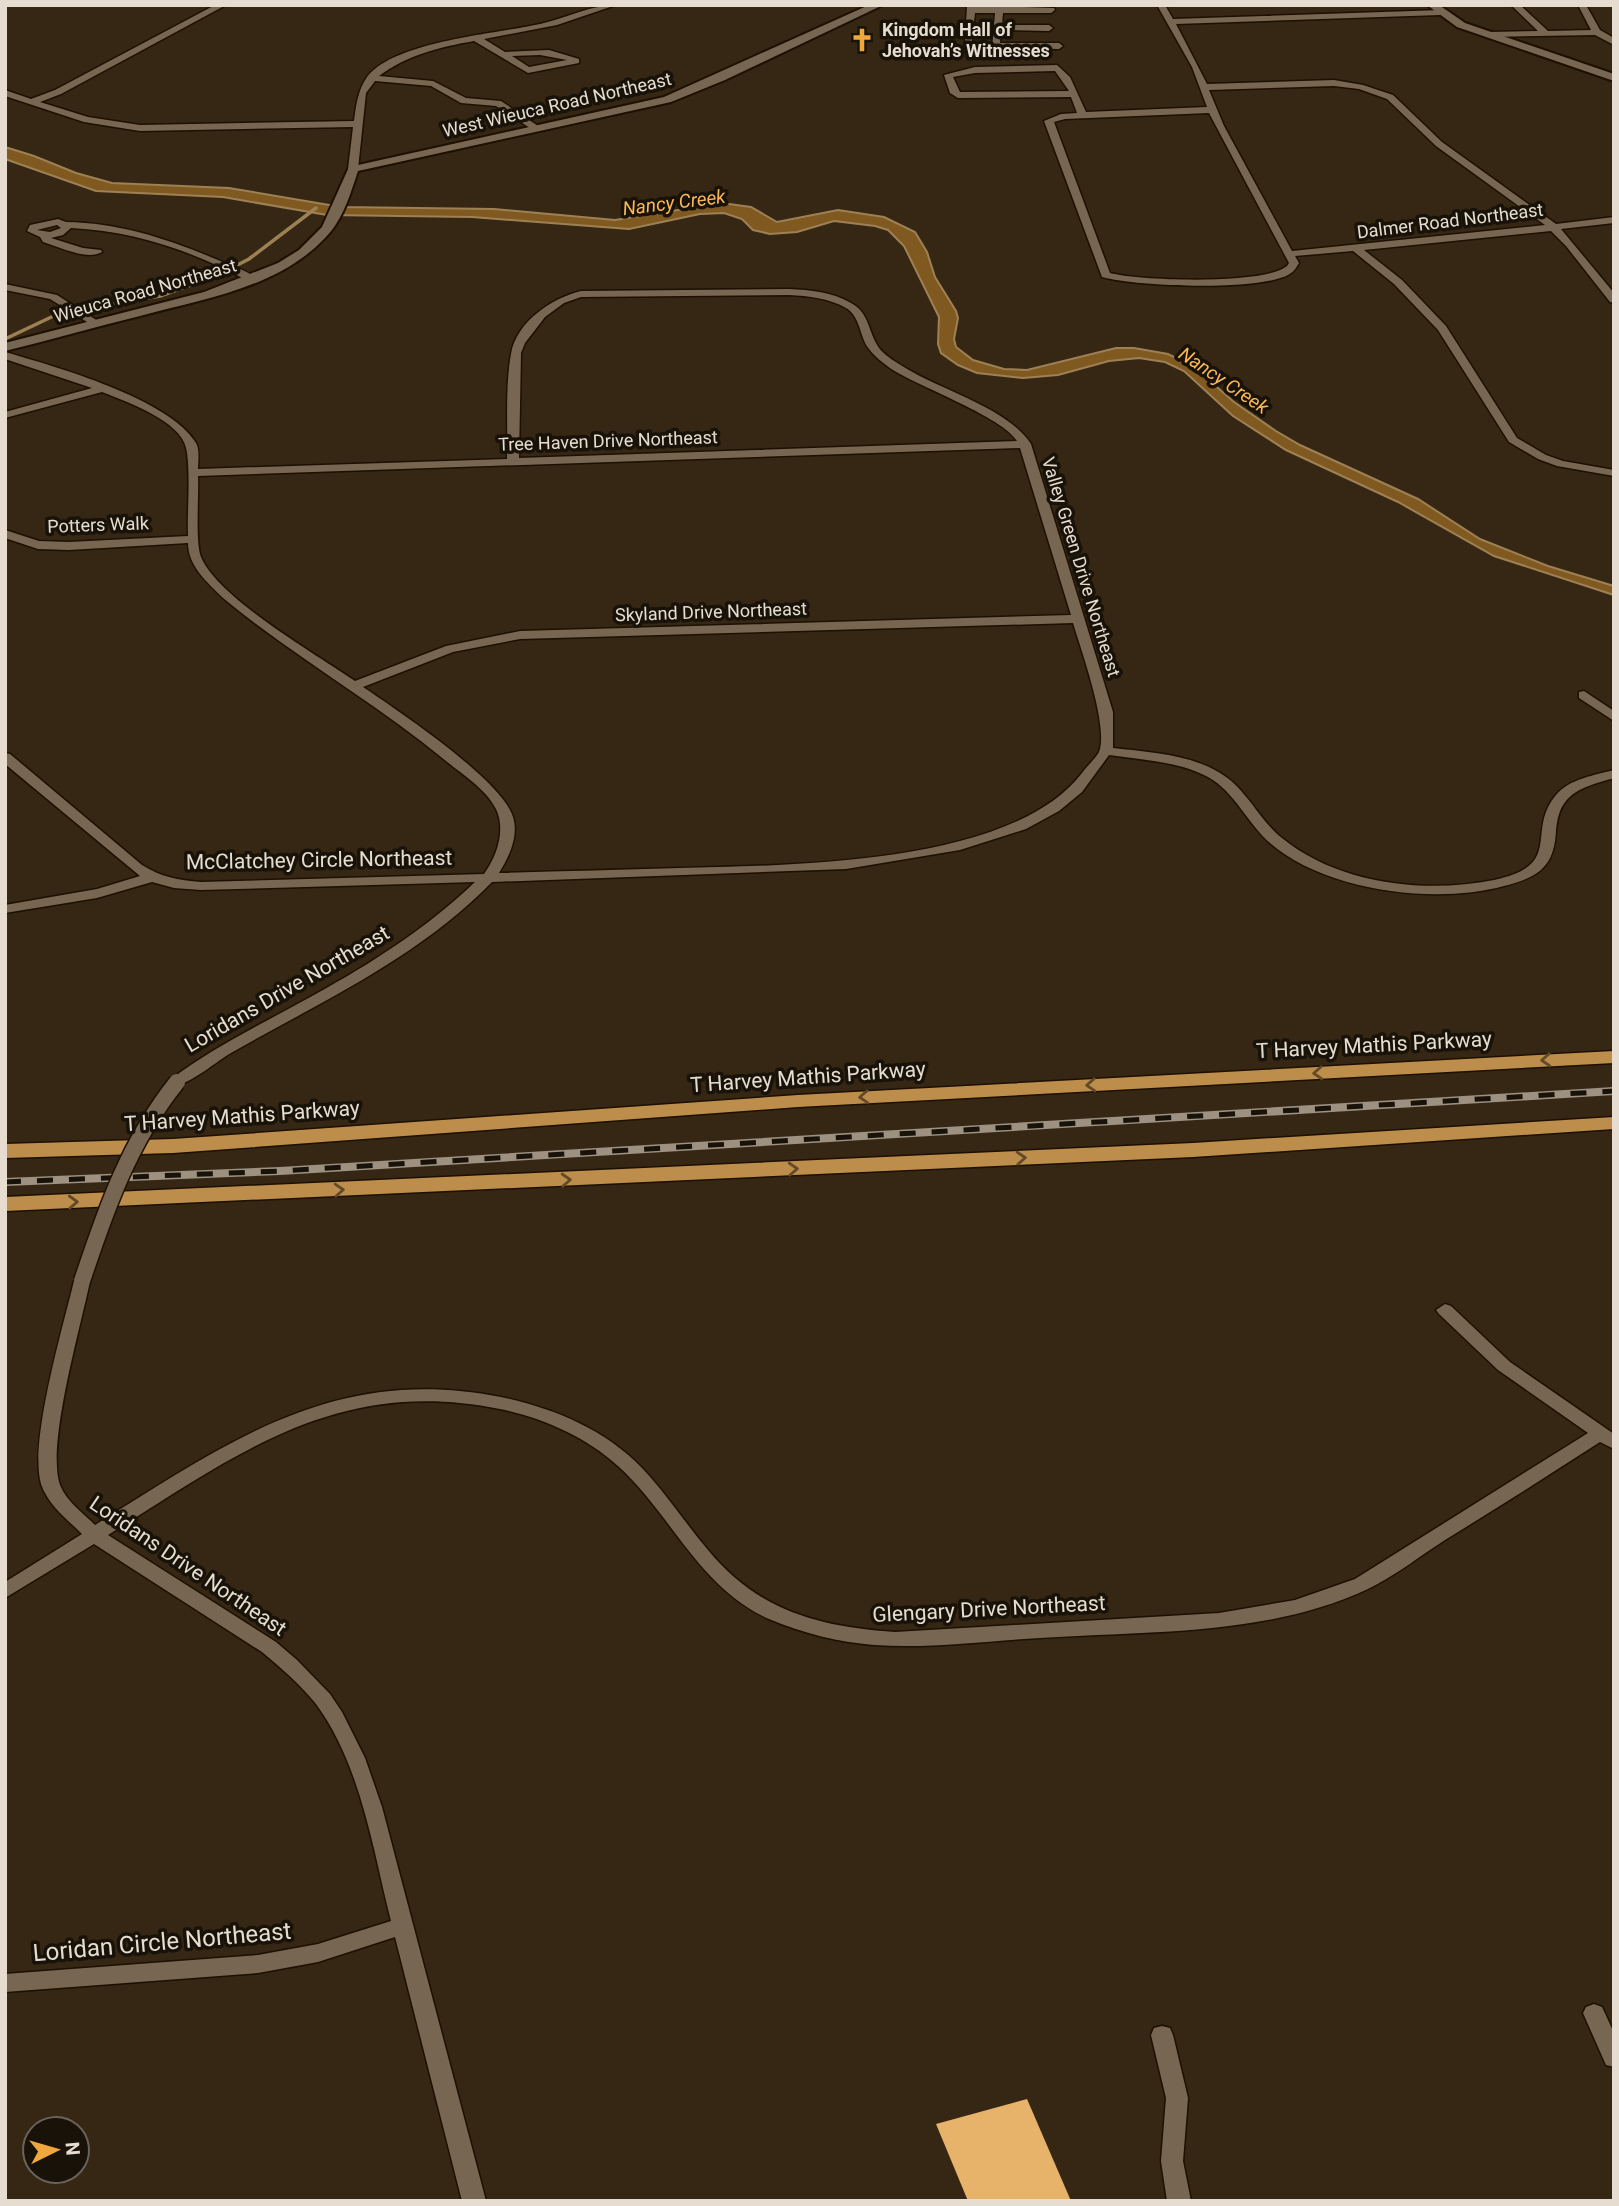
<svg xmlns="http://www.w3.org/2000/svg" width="1619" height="2206" font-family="Roboto,sans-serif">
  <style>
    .water { fill: #7f5920; stroke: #9e8055; stroke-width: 2 }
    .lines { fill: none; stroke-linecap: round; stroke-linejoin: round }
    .stream { stroke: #9e8055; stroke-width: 3.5 }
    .building { fill: #e7b26a }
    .minor-casing { stroke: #1d1000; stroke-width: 3 }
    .tertiary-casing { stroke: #1d1000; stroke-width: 4 }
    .motorway-casing { stroke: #1d1000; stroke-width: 3 }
    .minor { fill: #776651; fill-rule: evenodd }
    .tertiary { fill: #776651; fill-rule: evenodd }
    .motorway { fill: #bd8d4b; fill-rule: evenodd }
    .rail-casing { stroke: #9d9182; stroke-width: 8 }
    .rail { stroke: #181209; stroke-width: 5; stroke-dasharray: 16; stroke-linecap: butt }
    .minor-bridge-casing { stroke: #1d1000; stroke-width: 19; stroke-linecap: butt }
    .minor-bridge { stroke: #776651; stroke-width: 16 }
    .oneway { stroke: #624927 }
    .labels { text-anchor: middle; stroke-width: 7; stroke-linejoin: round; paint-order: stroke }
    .far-poi-label { font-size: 18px; font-weight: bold; fill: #e6dcd0; stroke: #181209; text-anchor: start }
    .far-street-label { font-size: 18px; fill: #e6dcd0; stroke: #181209 }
    .far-water-label { font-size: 19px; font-style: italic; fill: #fcb854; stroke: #181209 }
    .street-label { font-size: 21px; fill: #e6dcd0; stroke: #181209 }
    .near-street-label { font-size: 24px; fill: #e6dcd0; stroke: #181209 }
  </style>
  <rect width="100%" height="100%" fill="#362714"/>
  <path class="water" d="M5,147L34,156L76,173L112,183L229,188L341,207L494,209L615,220L722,203L751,207L777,222L838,210L884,217L915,232L927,252L935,277L956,311L958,318L954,339L956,347L973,360L1004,369L1027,370L1116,348H1134L1168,354L1193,366L1234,402L1276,431L1300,445L1418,499L1480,539L1548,566L1614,586V595L1494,556L1398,502L1286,450L1233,416L1184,371L1165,362L1139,358L1109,361L1058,375L1023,378L977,373L958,365L941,353L938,344L939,317L904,246L888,230L875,226L834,221L797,232L770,234L753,230L742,219L724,213L700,214L629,229L472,217L327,215L223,197L96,191L5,159Z"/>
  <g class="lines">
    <path class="stream" d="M5,339L62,312L160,296L216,276L249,259L316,208"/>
  </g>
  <path class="building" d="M1027,2099L1071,2201H968L936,2124Z"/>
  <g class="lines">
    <g class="minor-casing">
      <path id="minor" d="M215,5H226L61,94L40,102L88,117L140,125L354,121C356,105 358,90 367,77C396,40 500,34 544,23C568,17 592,5 616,5L557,25L484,39L505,52L549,50L579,59V63L528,73L474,41C440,47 407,55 379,76L433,81L466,98L501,101L541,128L533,130L496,106L461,103L431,86L375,81L366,93L358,169L353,172L348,169L353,127L140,131L84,122L5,96V90L31,99L55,90ZM540,55L567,60L529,67L512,56Z
        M967,5L1054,8L1055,10L1051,13H1003L1002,25H1049L1053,28L1049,31L1001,30L1000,43H1059L1063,46L1059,49L992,48L995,13H975L972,42L965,44Z
        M1157,5H1165L1173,19L1443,10V14L1440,15L1176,24L1207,84L1334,80L1363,85L1393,95L1442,142L1556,224L1614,217V223L1561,229L1614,293V303L1610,302L1566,246L1551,231L1364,250L1402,280L1446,326L1517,438L1546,455L1563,461L1614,470V476L1557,466L1538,459L1509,442L1438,330L1394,284L1353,251L1295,256L1299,263C1296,268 1294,272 1288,275C1257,291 1138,287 1102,277L1044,121L1061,114L1077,113L1071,97L958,98L950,93L944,75L975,67L1057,65L1070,77L1086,112L1207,107L1192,67ZM1055,71L1069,91L960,92L953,77L975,73ZM1334,86L1359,89L1387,99L1436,146L1545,225L1292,251L1224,126L1209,90ZM1209,113L1289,263L1287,266C1265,285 1140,281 1110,273L1054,122L1065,119Z
        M1511,5H1520L1548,31L1591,30L1578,5H1586L1600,30L1614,38V45L1595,35L1486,37V33L1489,32L1538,31Z
        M58,219L66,222C121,223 168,239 218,260C231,266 247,270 257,279L248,281C193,251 134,231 71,228L63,235L51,238L83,248L101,250L102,252C87,261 60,247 43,242L40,237L27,231L30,225ZM57,225L61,228L50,232L37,230Z
        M5,284L57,295L101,323L92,325L50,299L5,290Z
        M789,289C811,290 832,292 851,303C868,312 868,328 876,343C880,352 891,359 899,364C938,390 1006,406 1031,444L1113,712V748C1148,752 1189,754 1220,773C1247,789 1258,819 1282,838C1338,884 1425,894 1494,880C1565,865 1525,832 1556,795C1569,779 1595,775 1614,770V778C1598,783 1577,787 1566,801C1559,809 1557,820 1556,831C1554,868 1538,877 1504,886C1435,905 1325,891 1270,843C1247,823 1235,792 1208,777C1178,761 1142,760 1109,755L1082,792L1059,811L1026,829L960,850L846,869L492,882C418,958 322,1001 231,1053C218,1060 185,1089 171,1085L169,1082L171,1079C216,1045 266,1022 314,995C372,963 427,928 475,882L201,890L174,888L152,882L97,898L5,913V905L97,889L140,876L5,764V753L10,754L142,865C161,877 178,880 201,882L484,874C497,856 506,830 496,809C486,789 463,775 446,761C375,702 294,657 223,598C207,582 188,566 188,543L69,550L38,549L5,538V530L39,541L69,542L188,536C187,512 191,469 186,448C181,421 125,401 102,392L5,418V412L92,388L5,359V352C54,366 170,399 196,443C200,450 198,461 198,469L507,459C508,426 505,386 511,354C516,322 552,298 581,291ZM789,295C809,296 828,298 846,308C861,317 859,336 869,349C875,357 884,364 893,370C922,388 1002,417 1017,441L519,458L521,353L525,343L545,317L564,303L581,297ZM1020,448L1071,615L520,631L446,646L355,681C316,654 218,598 201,557C195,542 199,494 198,476ZM1073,623C1081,650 1109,727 1099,752C1095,759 1087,766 1082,773C1011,866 789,865 679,868C619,870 559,871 499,873C509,857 519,836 513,817C502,780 397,710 363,687L453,652L520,639Z
        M1584,691L1614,711V721L1579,698V692Z
        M82,1276L90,1281C81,1326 46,1446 60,1485C66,1501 83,1513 95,1525C229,1442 334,1364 501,1397C553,1408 604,1429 641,1467C666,1493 685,1523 708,1550C758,1611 819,1627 895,1632L1219,1613L1295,1600L1355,1579L1588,1433L1498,1370L1439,1314L1436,1310L1445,1304L1451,1306L1510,1362L1614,1434V1449L1600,1442C1549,1475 1497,1508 1445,1540C1420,1556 1395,1576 1368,1589C1268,1636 1148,1631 1040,1638C985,1641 928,1649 874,1645C838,1642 802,1633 769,1619C699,1588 672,1515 618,1466C586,1437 543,1418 500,1409C338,1376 237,1454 108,1535L276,1642L297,1660L330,1694L342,1712L365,1758L382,1807L486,2201H462L395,1937L318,1962L258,1973L5,1992V1974L258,1955L318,1944L391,1921C373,1850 361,1765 316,1704C300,1684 281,1668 262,1652L94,1544L5,1598V1582L82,1534C67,1519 48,1505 41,1484C29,1442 63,1327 74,1281Z
        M1594,2004L1602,2007L1614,2033V2067L1606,2065L1583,2013L1586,2007Z
        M1162,2026L1170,2028L1173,2035L1188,2098L1183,2161L1191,2201H1167L1161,2161L1166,2098L1151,2035L1154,2028Z"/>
    </g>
    <g class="tertiary-casing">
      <path id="tertiary" d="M869,5H883L725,80L671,102L358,171C350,195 343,220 325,238C278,288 203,299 140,316C95,327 50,340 5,351V343L204,292L278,263L299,250L322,227L349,167L664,97Z
        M1427,5H1439L1465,23L1614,74V81L1457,27Z"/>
    </g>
    <g class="motorway-casing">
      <path id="motorway" d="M1614,1051V1063L798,1107L173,1153L5,1158V1144L173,1139L798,1095Z
        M1614,1117V1129L1193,1157L5,1211V1197L1193,1143Z"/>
    </g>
    <use href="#minor" class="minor"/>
    <use href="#tertiary" class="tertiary"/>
    <use href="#motorway" class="motorway"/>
    <g class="rail-casing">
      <path id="rail" d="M5,1182L280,1171L1614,1091"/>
    </g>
    <use href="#rail" class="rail"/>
    <g class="minor-bridge-casing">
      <path id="minor-bridge" d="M82,1281C106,1209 129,1142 177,1082"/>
    </g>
    <use href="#minor-bridge" class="minor-bridge"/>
  </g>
  <defs><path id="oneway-chevron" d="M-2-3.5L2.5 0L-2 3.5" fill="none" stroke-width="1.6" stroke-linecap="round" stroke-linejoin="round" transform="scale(1.75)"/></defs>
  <g class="oneway">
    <use href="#oneway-chevron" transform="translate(1546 1060) rotate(177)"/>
    <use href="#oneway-chevron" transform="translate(1318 1073) rotate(177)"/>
    <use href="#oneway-chevron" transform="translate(1091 1085) rotate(177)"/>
    <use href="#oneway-chevron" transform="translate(864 1097) rotate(177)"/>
    <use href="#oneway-chevron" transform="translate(1021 1158) rotate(-3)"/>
    <use href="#oneway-chevron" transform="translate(793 1169) rotate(-3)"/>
    <use href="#oneway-chevron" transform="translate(566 1180) rotate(-3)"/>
    <use href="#oneway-chevron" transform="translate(339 1190) rotate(-3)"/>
    <use href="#oneway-chevron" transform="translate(73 1202) rotate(-2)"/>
  </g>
  <defs>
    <g id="church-bare" transform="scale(1.89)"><path d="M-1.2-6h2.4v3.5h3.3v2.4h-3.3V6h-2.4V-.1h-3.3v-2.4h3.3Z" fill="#eea83c" stroke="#181209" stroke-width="2.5" paint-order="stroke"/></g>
  </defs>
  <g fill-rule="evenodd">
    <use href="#church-bare" x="862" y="40"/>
  </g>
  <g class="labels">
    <g class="far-poi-label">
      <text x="882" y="36">Kingdom Hall of<tspan x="882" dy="21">Jehovah’s Witnesses</tspan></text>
    </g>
    <g class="far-street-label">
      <text transform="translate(557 105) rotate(-13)" y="6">West Wieuca Road Northeast</text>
      <text transform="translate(1450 221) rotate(-7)" y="6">Dalmer Road Northeast</text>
      <text transform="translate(145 291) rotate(-16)" y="6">Wieuca Road Northeast</text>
      <text transform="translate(608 441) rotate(-2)" y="6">Tree Haven Drive Northeast</text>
      <text transform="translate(98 525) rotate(-2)" y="6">Potters Walk</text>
      <text transform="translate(1081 567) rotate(73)" y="6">Valley Green Drive Northeast</text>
      <text transform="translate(711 612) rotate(-2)" y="6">Skyland Drive Northeast</text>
    </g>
    <g class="far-water-label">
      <text transform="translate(674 202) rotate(-7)" y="7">Nancy Creek</text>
      <text transform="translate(1224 380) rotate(34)" y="7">Nancy Creek</text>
    </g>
    <g class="street-label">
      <text transform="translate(319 860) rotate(-1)" y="7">McClatchey Circle Northeast</text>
      <text transform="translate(287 989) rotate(-30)" y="7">Loridans Drive Northeast</text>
      <text transform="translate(1374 1045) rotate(-3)" y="7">T Harvey Mathis Parkway</text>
      <text transform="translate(808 1077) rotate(-4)" y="7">T Harvey Mathis Parkway</text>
      <text transform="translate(242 1116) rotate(-4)" y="7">T Harvey Mathis Parkway</text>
      <text transform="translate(188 1566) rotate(34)" y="7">Loridans Drive Northeast</text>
      <text transform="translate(989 1609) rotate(-3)" y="7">Glengary Drive Northeast</text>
    </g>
    <g class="near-street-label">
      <text transform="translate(162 1942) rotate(-5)" y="8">Loridan Circle Northeast</text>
    </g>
  </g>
  <rect width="1619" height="2206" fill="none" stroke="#e6dcd0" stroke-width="14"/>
  <g transform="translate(56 2150) rotate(85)"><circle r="33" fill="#181209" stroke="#6a6359" stroke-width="2"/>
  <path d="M0-5L12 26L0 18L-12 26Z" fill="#eea83c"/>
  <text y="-10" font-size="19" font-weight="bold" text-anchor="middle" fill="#e6dcd0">N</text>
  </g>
</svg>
